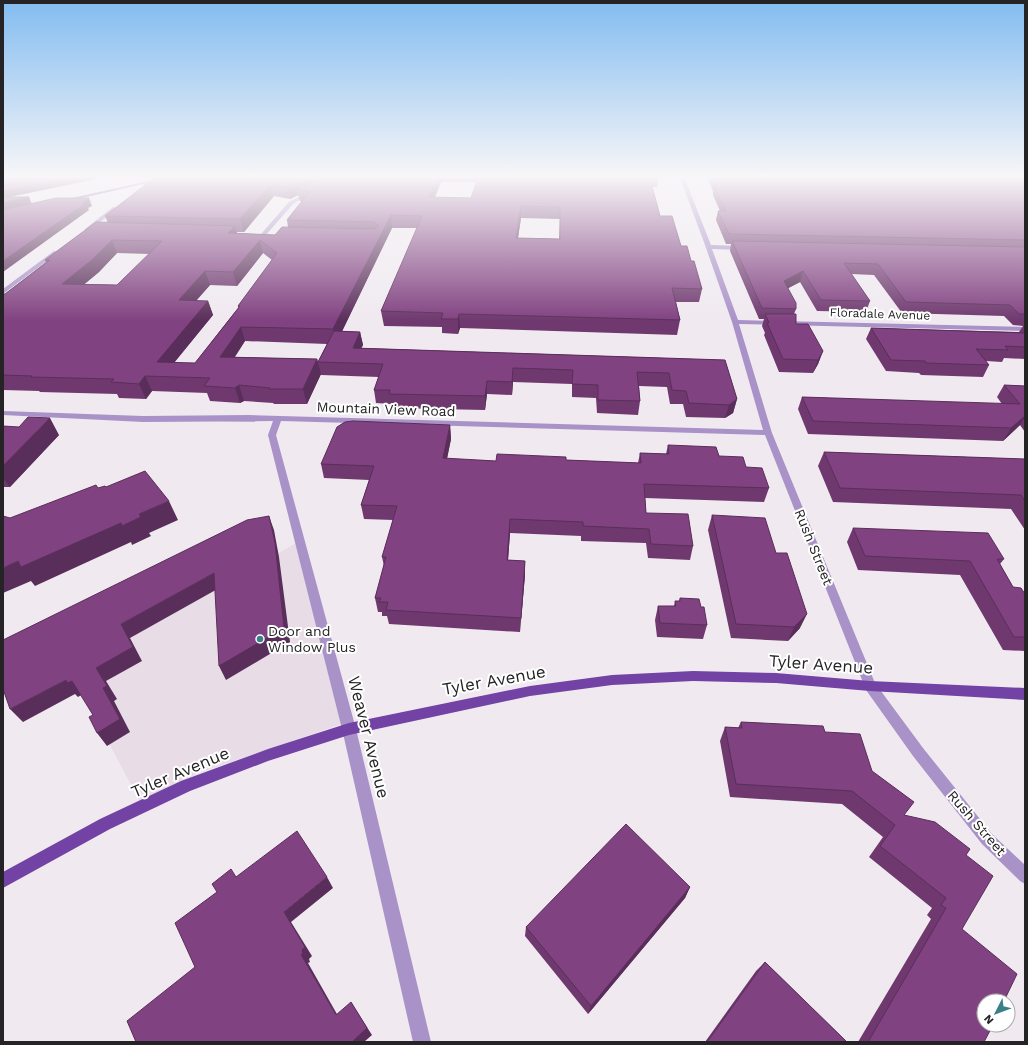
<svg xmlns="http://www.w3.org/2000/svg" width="1028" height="1045" font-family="'Work Sans',sans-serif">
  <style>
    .built { fill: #e8dce7 }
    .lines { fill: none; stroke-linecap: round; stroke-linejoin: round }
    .minor { fill: #a992c8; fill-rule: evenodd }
    .major { fill: #7242a4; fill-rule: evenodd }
    .wall { fill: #6f396f; fill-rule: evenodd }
    .shaded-wall { fill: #5a2e5a }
    .building { fill: #814281; stroke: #5a2e5a; fill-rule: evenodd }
    .poi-dot { fill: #398187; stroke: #fff; stroke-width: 1.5 }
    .labels { text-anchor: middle; stroke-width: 4; stroke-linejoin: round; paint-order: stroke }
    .far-street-label { font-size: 12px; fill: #252325; stroke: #fff }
    .street-label { font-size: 14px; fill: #252325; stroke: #fff }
    .poi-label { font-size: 14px; fill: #252325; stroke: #fff; text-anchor: start }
    .near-street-label { font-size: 17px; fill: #252325; stroke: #fff }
  </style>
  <rect width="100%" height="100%" fill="#f0eaf0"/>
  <path class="built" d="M298,542L342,724L201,772L140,802L83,694L142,661L130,638Z"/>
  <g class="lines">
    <path class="minor" d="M679,175L721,176L723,177L721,178L684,177L711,245L743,246L746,248L743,250L712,249L738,320L1025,327V331L739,324L772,433L875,683L923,748L992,834L1025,865V884L1020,881L982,844L913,756L866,690L765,435L281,421L276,435L356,729L431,1042H413L342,729L268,435L273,421L143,422L3,415V411L143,416L249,415L763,430L732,322L705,245Z
      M308,192L312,193L293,204L265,236H261V234L289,202Z
      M113,207L118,208L89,231H85V229Z
      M54,251L59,252L3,294V289Z"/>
    <path class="major" d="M176,175H182L61,203L58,201Z
      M693,671L776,673L870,681L1025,688V700L870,691L776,683L693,681L612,685L530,696L349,735L268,761L190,791L110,829L3,888V872L100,819L181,781L268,749L349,723L530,686L612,675Z"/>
  </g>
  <path class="wall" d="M168,175H659L657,187H652L660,216L691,261L702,289L699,302H676L680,320L677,335L460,328L458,334L442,333V327L384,326L381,311L417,228H392L342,331L360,332L363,345L361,348L725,360L737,399L733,413L725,418L686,417L683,404H670L667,387L639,386L640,401L638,415L597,413L596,398L572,397V384L513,382L512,395L487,394L485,410L391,408L390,404L376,403L374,390L379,377L321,375V374L307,404H274L273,403L244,401L240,403L210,401L207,393L152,391L146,399L119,398L117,394L40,392L39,391L3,390V294H5L46,262L45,260L108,223L105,216L160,176ZM441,182H476L471,198L435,197ZM298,195L300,201H302L287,220L288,227L275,235L237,233V232H244L274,196L290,199ZM521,218L560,219L559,239L518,238ZM117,253L150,254L117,285L84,284L99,272ZM263,253L272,260L238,306V308L195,363H174L213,315L208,301H196L210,285L237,286ZM245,341L327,344L318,362L317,359L235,357Z
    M709,175H1025V359L1004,358L1002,362L986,361L989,365L983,377L921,375L919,373L886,371L866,339L871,328L1019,332L1023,326L1013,325L1004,316L902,313L874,275L851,274L870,301L866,312L817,311L800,282L788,288L796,309L794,314L796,324L823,351L818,364L813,373L779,372L764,335L765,333L762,326L764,319H759L730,251L731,244H726L716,220L718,211H720L713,195V191L708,179Z
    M1004,385L1025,386V432L1020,425L1003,441L808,434L798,409L802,397L1002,404L997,397Z
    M450,425L451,439L447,459L496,461L566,460L638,463L640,453L666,454L668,445L719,456L746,467L769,488L764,502L645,498L646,513L693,546L690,560L648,558L646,543L581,541V536L510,533L508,560L525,561V575L520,632L389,624L387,616H382V612H378L375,598L384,566L382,557L393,520L364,519L361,505L369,480L324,478L321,464Z
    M3,426L59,435L10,487H3Z
    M824,452L1025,459V530L1011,509L833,502L818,466Z
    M712,515L776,553L800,628L788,641L731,638L708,530Z
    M853,528L1004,559L1000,564L1013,587L1025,594V651L1003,650L960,575L858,570L847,542Z
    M680,598L701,607L707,625L703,639L657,637L655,620L658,606H674L675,601H679Z
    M741,722L825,732L872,771L904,815L966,855L962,929L984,1042H858L931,919L927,915L932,908L869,857L883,837L842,804L730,797L720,741L725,727L738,728Z
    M690,887L685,898L588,1014L525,936L526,927Z
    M765,962L847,1042H705L756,971Z"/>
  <path class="shaded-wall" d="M82,175H116L5,198L29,197L32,204L3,210V191Z
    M318,175H373L297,189L298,195L290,199L288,187L309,177Z
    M438,175H441V182L430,209L429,197Z
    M271,184L274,196L244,232L240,219Z
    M89,198L92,206L88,208L89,210L3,272V261Z
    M521,206V218L516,251V238Z
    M391,215L392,228L336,344L333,329Z
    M235,226L238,238L228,233Z
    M112,240L117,253L99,272L68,298L62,284Z
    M260,240L263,253L237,286L233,272Z
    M205,271L210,285L184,314L179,300Z
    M803,271L800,282L781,292L784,281Z
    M208,301L213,315L163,376L157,362Z
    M459,314L460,328L458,334V319Z
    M241,327L245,341L225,371L220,357Z
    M360,332L363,345L355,361L353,348Z
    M823,351L818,364L813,373L818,360Z
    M317,359L321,374L307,404L303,389Z
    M513,368V382L512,395V382Z
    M145,376L152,391L146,399L139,384Z
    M487,381V394L485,410V396Z
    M239,385L244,401L240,403L235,388Z
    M737,399L733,413L725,418L729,405Z
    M1025,416V417L1020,425L1003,441L1011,428Z
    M50,418L59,435L10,487L3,478V466Z
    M450,425L451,439L444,472L443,458Z
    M169,501L178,520L149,533L151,536L132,545L131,542L35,586L31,581L3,593V568L18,561L139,514Z
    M269,516L274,530L279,557L290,642L226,680L219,666Z
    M510,519V533L507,574V560Z
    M525,561V575L520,632L521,618Z
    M214,573L221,587L130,638L142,661L106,681L117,699L114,701L130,732L107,746L97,733L103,688L96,668L121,624Z
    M807,614L800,628L788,641L794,627Z
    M66,680L72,681L83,694L78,697L75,694L23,722L10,709Z
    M327,877L333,888L291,922L312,956L309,959L310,962L308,963L342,1023L336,1015L301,955L284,912Z
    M690,887L685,898L588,1014L591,1006Z
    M351,1002L356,1010L372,1035L364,1042H352Z"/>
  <path class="building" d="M3,175H82L3,191Z
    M158,175L160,176L168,175H318L309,177L288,187L271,184L240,219L105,216Z
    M341,175H438L429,197L471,198L479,175H659H649L660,216H672L681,246H687L691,261H694L702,289L672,288L680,320L459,314L458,319H441L443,313L381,311L422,216L391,215L333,329L241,327L220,357L317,359L303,389H269L270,388L239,385L235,388L204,386L210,378L145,376L139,384L111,382L114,379L31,377L32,376L3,375V294H5L50,260H45L96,222L235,226L228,233L275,235L282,227L374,229L379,226L374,222L287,220L310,191L297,189L325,178ZM521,206L560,207V239L516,238ZM112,240L162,241L117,285L62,284L93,259ZM260,240L277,253L238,306H240L195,363L157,362L208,301L179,300L205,271L233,272Z
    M712,175H964L965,176H1025V240L729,234L718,211H726L714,186H717Z
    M3,197H29L3,203Z
    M56,198H89L82,203H86L3,261V210Z
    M732,241L1025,247V314H1019L1010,305L906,302L878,264L844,263L870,301L821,300L803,271L784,281L796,303V309L762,308Z
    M765,314H796V324H808L823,351L818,360L783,359L767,323H769Z
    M871,328L1025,333V347L1005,346L1008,350L976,349L989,365L926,363L925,361L891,360Z
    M334,331L360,332L353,348L725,360L737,399L729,405L689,403L686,391L672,390L669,373L637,372L640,401L598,400V385L572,384L573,370L513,368L512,382L487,381L485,396L389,394L390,390H374L383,364L318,362Z
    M1004,385L1025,386V416L1011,428L813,421L802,397L1020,404Z
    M28,417L50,418L3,466V426L19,427Z
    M353,421L450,425L443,458L496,461L497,454L566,457V460L641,463L640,453L669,454L668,445L716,447L719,456L743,457L746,467L762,468L769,488L644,484L646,513L688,514L693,546L651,544L649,529L583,526V522L510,519L507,560L525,561L521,618L386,610L388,602H379L381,598H375L386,557H382L397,506L361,505L374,466L321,464L337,427L345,422Z
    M824,452L1025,459V501L1021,495L840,488Z
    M145,471L169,501L139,514L141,517L122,526L121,523L21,567L18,561L3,568V516L10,518L96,485L98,488L105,486L106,487Z
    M712,515L765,518L776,553H787L807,614L794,627L736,624Z
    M269,516L275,543L284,628L219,666L214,573L121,624L133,647L96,668L107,686L103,688L120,719L97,733L89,717L93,715L72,681L67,683L66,680L10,709L3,689V640L247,520Z
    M853,528L988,533L1004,559H997L1013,587L1021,588L1025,594V637H1014L970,561L865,556Z
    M680,598L699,599L701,607H704L707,625L660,623L658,606H676L675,601H680Z
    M741,722L823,726L825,732L860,734L872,771L914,802L904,815L935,822L970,849L966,855L993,876L962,929L1017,974L1004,1001H984V1025H993L984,1042H868L946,908L941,905L946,898L880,846L895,825L852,791L736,784L725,727L742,728Z
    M626,824L690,887L591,1006L526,927Z
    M297,831L327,877L284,912L305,947L302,950L303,953L301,955L336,1015L351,1002L367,1028L352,1042H136L127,1021L195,967L175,923L217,892L212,884L231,869L236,877Z
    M765,962L847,1042H707Z"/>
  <linearGradient id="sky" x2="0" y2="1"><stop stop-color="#82bcf0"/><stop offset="0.55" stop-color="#f8f6f8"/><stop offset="1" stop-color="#f8f6f8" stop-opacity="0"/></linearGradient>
  <rect width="1028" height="321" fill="url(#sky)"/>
  <circle class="poi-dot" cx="260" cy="639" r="4"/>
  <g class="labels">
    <g class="far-street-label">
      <text transform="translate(880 314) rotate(2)" y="4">Floradale Avenue</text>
    </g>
    <g class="street-label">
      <text transform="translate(386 409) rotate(2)" y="5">Mountain View Road</text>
      <text transform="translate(814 547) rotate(68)" y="5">Rush Street</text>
      <text transform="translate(977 823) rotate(49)" y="5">Rush Street</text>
    </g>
    <g class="poi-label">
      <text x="268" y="636">Door and<tspan x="268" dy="16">Window Plus</tspan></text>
    </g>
    <g class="near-street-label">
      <text transform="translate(821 664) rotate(4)" y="6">Tyler Avenue</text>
      <text transform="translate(494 680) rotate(-10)" y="6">Tyler Avenue</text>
      <text transform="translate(369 737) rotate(76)" y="6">Weaver Avenue</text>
      <text transform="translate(180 772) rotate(-23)" y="6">Tyler Avenue</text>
    </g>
  </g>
  <rect width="1028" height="1045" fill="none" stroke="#252325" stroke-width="8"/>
  <g transform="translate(996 1013) rotate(228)"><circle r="19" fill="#ffffff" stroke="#a8a7a8"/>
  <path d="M0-3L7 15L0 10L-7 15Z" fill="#398187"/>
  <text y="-6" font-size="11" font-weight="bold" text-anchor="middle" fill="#252325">N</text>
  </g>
</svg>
